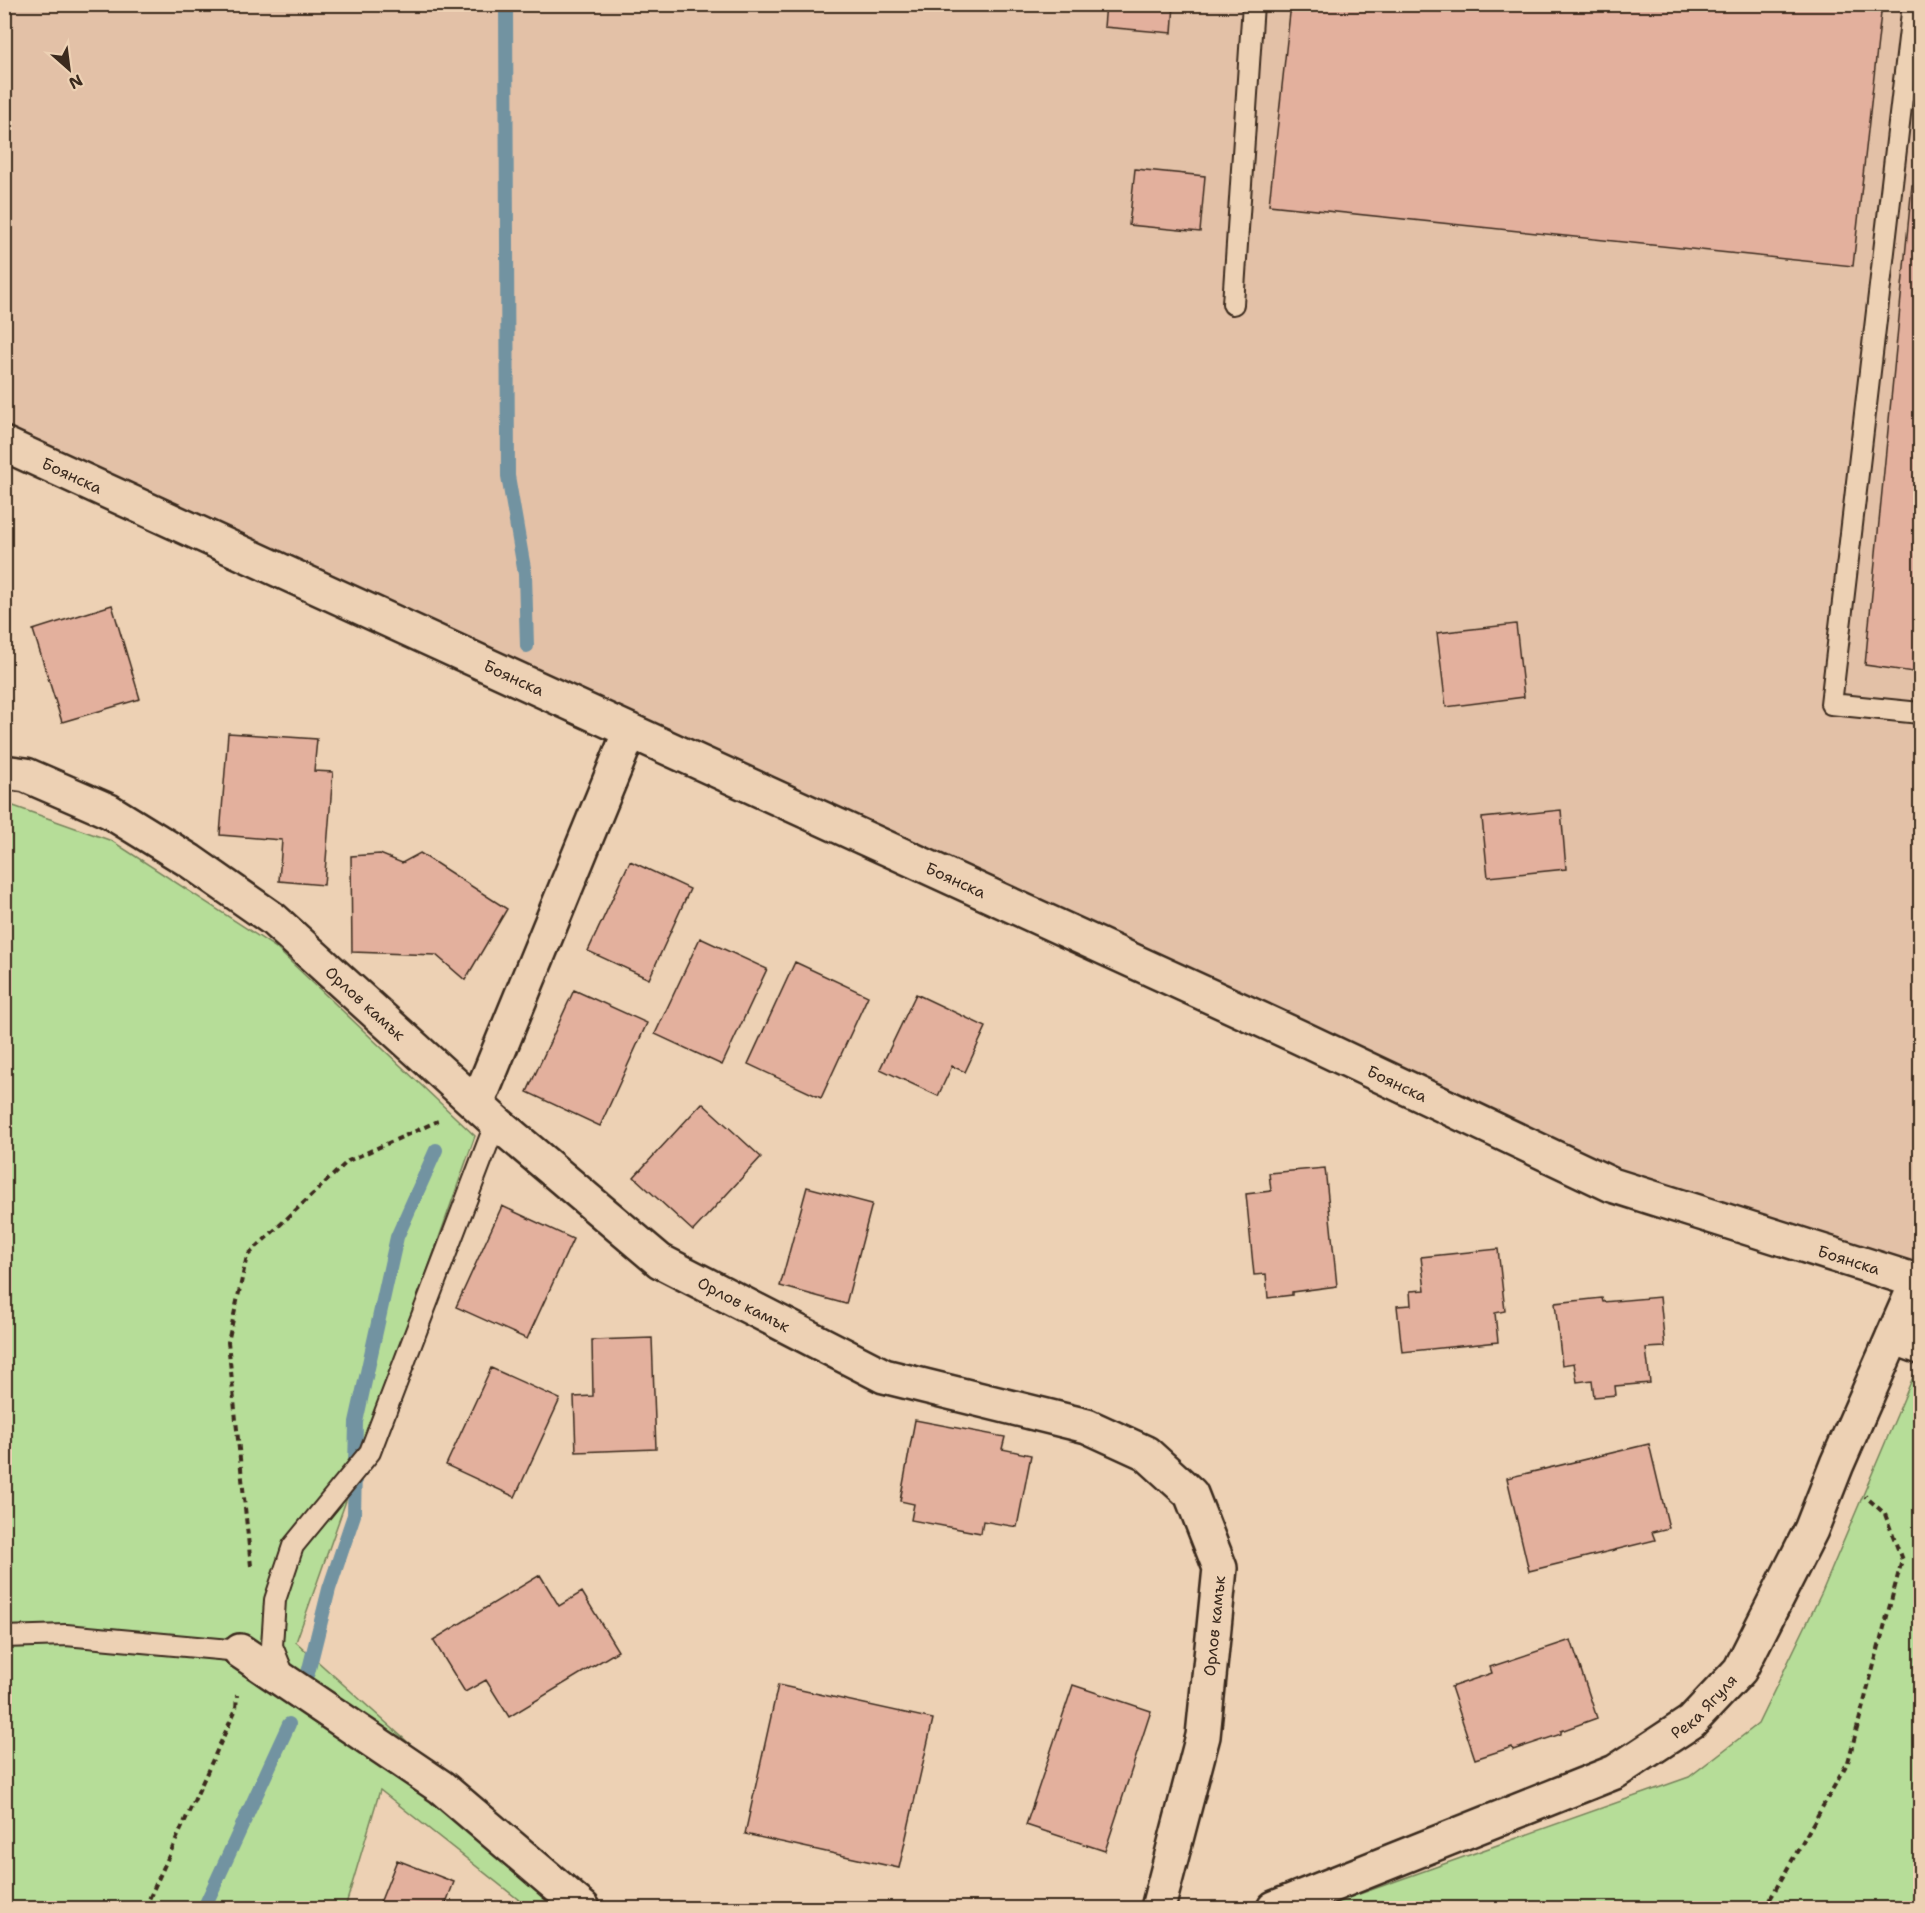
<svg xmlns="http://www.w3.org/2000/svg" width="1925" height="1913" font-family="'Shantell Sans',sans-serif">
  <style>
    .built { fill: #e3c1a7 }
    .green { fill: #b6dd98; stroke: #78845b; stroke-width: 1.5 }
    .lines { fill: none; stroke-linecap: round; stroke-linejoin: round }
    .stream { stroke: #7293a1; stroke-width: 14 }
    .building { fill: #e3b09d; stroke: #3b2a1e; stroke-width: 1.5 }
    .lane-casing { stroke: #3b2a1e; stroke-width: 24 }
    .street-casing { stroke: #3b2a1e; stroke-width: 38 }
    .secondary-casing { stroke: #3b2a1e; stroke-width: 38 }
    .path { stroke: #3b2a1e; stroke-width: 4; stroke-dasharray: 6 4.5; stroke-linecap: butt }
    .lane { stroke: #edd1b4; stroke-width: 20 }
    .street { stroke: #edd1b4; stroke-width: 33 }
    .secondary { stroke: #edd1b4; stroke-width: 33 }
    .labels { text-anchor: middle; stroke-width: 4.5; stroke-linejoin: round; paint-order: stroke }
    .street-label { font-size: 16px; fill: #3b2a1e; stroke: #edd1b4 }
  </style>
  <rect width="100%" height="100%" fill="#edd1b4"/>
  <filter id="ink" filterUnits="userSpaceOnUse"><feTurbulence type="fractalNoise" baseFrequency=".0167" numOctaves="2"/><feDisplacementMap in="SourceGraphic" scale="12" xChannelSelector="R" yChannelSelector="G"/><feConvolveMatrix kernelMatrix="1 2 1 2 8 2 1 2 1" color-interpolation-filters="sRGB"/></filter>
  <g filter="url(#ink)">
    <path class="built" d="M5,5H1920V1282L1612,1185L5,444Z"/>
    <path class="green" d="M5,803L112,841L275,947L475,1136L296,1642L593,1908H529L380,1790L345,1908H5Z
      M1916,1370L1920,1372V1908H1320L1689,1777L1758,1724L1822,1592Z"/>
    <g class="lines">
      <path class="stream" d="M506,4L508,476L525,574L527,646
        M308,1673L329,1589L354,1515L356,1422L397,1237L436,1150
        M204,1908L289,1724"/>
    </g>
    <path class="building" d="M1106,4H1174L1172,33L1104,27Z
      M1291,4H1882L1853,266L1269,205Z
      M1135,169L1205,176L1200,232L1129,225Z
      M1912,185L1920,186V673L1865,665Z
      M112,605L140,699L62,722L33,630Z
      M1516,624L1524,697L1446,707L1437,633Z
      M228,733L317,739L314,771L333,772L324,885L279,881L282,840L220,835Z
      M1561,810L1566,869L1488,877L1482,818Z
      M420,853L507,909L465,980L436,955L352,952L351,856L380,854L402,863Z
      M630,861L690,889L649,979L588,951Z
      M700,938L767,969L722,1065L655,1034Z
      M795,962L868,996L821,1098L748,1064Z
      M574,990L647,1023L600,1126L527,1092Z
      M916,994L986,1027L965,1072L952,1066L938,1096L880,1069Z
      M702,1103L761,1157L693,1231L634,1177Z
      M1325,1168L1337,1286L1292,1292V1295L1268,1298L1266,1274L1254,1275L1246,1194L1271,1191L1269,1173Z
      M807,1187L872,1204L846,1304L780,1286Z
      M502,1206L573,1239L527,1339L456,1307Z
      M1498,1249L1505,1311L1495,1313L1498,1342L1402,1352L1397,1306L1411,1305L1410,1291L1425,1290L1421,1257Z
      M1660,1297L1665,1347L1646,1348L1650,1383L1615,1386L1616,1395L1594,1397L1592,1380L1577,1382L1574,1363L1562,1365L1555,1303L1602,1298L1603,1302Z
      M652,1338L656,1449L576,1452L574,1397L593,1396L592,1340Z
      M491,1368L560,1399L515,1497L446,1465Z
      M915,1420L1005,1437L1002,1449L1031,1455L1017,1527L983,1521L981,1533L911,1520L914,1504L900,1501Z
      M1649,1444L1669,1528L1652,1532L1655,1540L1529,1571L1507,1478Z
      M540,1575L559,1606L582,1592L618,1651L509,1717L486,1680L465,1692L433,1640Z
      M1571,1640L1597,1718L1561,1731V1734L1513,1750L1512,1747L1475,1759L1451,1687L1492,1673L1490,1667Z
      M778,1685L933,1719L899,1868L745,1834Z
      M1073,1685L1151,1711L1105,1851L1026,1825Z
      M397,1860L454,1882L444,1908H378Z"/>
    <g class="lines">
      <g class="lane-casing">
        <path id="lane" d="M1913,4L1831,704L1920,713
          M1233,304L1253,4
          M4,1637L66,1635L240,1651
          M285,1678L272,1646L275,1600L293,1546L370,1452L496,1122"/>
      </g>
      <g class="street-casing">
        <g id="street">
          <path id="s1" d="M4,772L26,775L109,811L190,861L273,919L496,1122L660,1261L884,1376L1087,1426L1146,1453L1191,1494L1220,1568L1203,1736L1158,1908"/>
          <path d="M477,1104L630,731"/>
          <path d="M1893,1337L1920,1347"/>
          <path d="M240,1651L441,1787L583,1908"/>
          <path id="s2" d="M1274,1908L1615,1772L1691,1722L1740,1670L1811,1530L1837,1464L1917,1282"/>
        </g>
      </g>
      <g class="secondary-casing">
        <g id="secondary">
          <path id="s3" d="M4,444L1297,1036L1612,1185L1920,1282"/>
        </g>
      </g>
      <path class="path" d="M251,1566L228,1342L247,1256L348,1161L438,1121
        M145,1908L236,1709L237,1695
        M1765,1908L1848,1762L1902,1560L1885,1514L1865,1496"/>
      <use href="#lane" class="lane"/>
      <use href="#street" class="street"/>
      <use href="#secondary" class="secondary"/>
    </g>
  </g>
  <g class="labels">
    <g class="street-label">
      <text dy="6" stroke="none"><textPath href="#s3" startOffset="75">Боянска</textPath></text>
      <text dy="6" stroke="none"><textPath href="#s3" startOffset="561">Боянска</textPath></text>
      <text dy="6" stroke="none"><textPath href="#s3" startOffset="1047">Боянска</textPath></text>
      <text dy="6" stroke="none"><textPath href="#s1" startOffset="434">Орлов камък</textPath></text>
      <text dy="6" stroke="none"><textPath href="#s3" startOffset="1533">Боянска</textPath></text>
      <text dy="6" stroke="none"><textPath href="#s3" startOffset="2019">Боянска</textPath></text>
      <text dy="6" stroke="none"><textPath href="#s1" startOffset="920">Орлов камък</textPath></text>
      <text transform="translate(1214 1626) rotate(-84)" y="6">Орлов камък</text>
      <text dy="6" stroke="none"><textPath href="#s2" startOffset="478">Река Ягуля</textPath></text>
    </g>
  </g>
  <rect width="1925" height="1913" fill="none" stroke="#edd1b4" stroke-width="24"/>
  <rect x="12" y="12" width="1901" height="1889" fill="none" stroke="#3b2a1e" stroke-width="2" filter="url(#ink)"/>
  <g transform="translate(69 69) rotate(152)" stroke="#edd1b4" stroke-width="4.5" paint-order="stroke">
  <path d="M0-4.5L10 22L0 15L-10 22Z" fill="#3b2a1e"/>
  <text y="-9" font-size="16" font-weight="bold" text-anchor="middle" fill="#3b2a1e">N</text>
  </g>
</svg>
